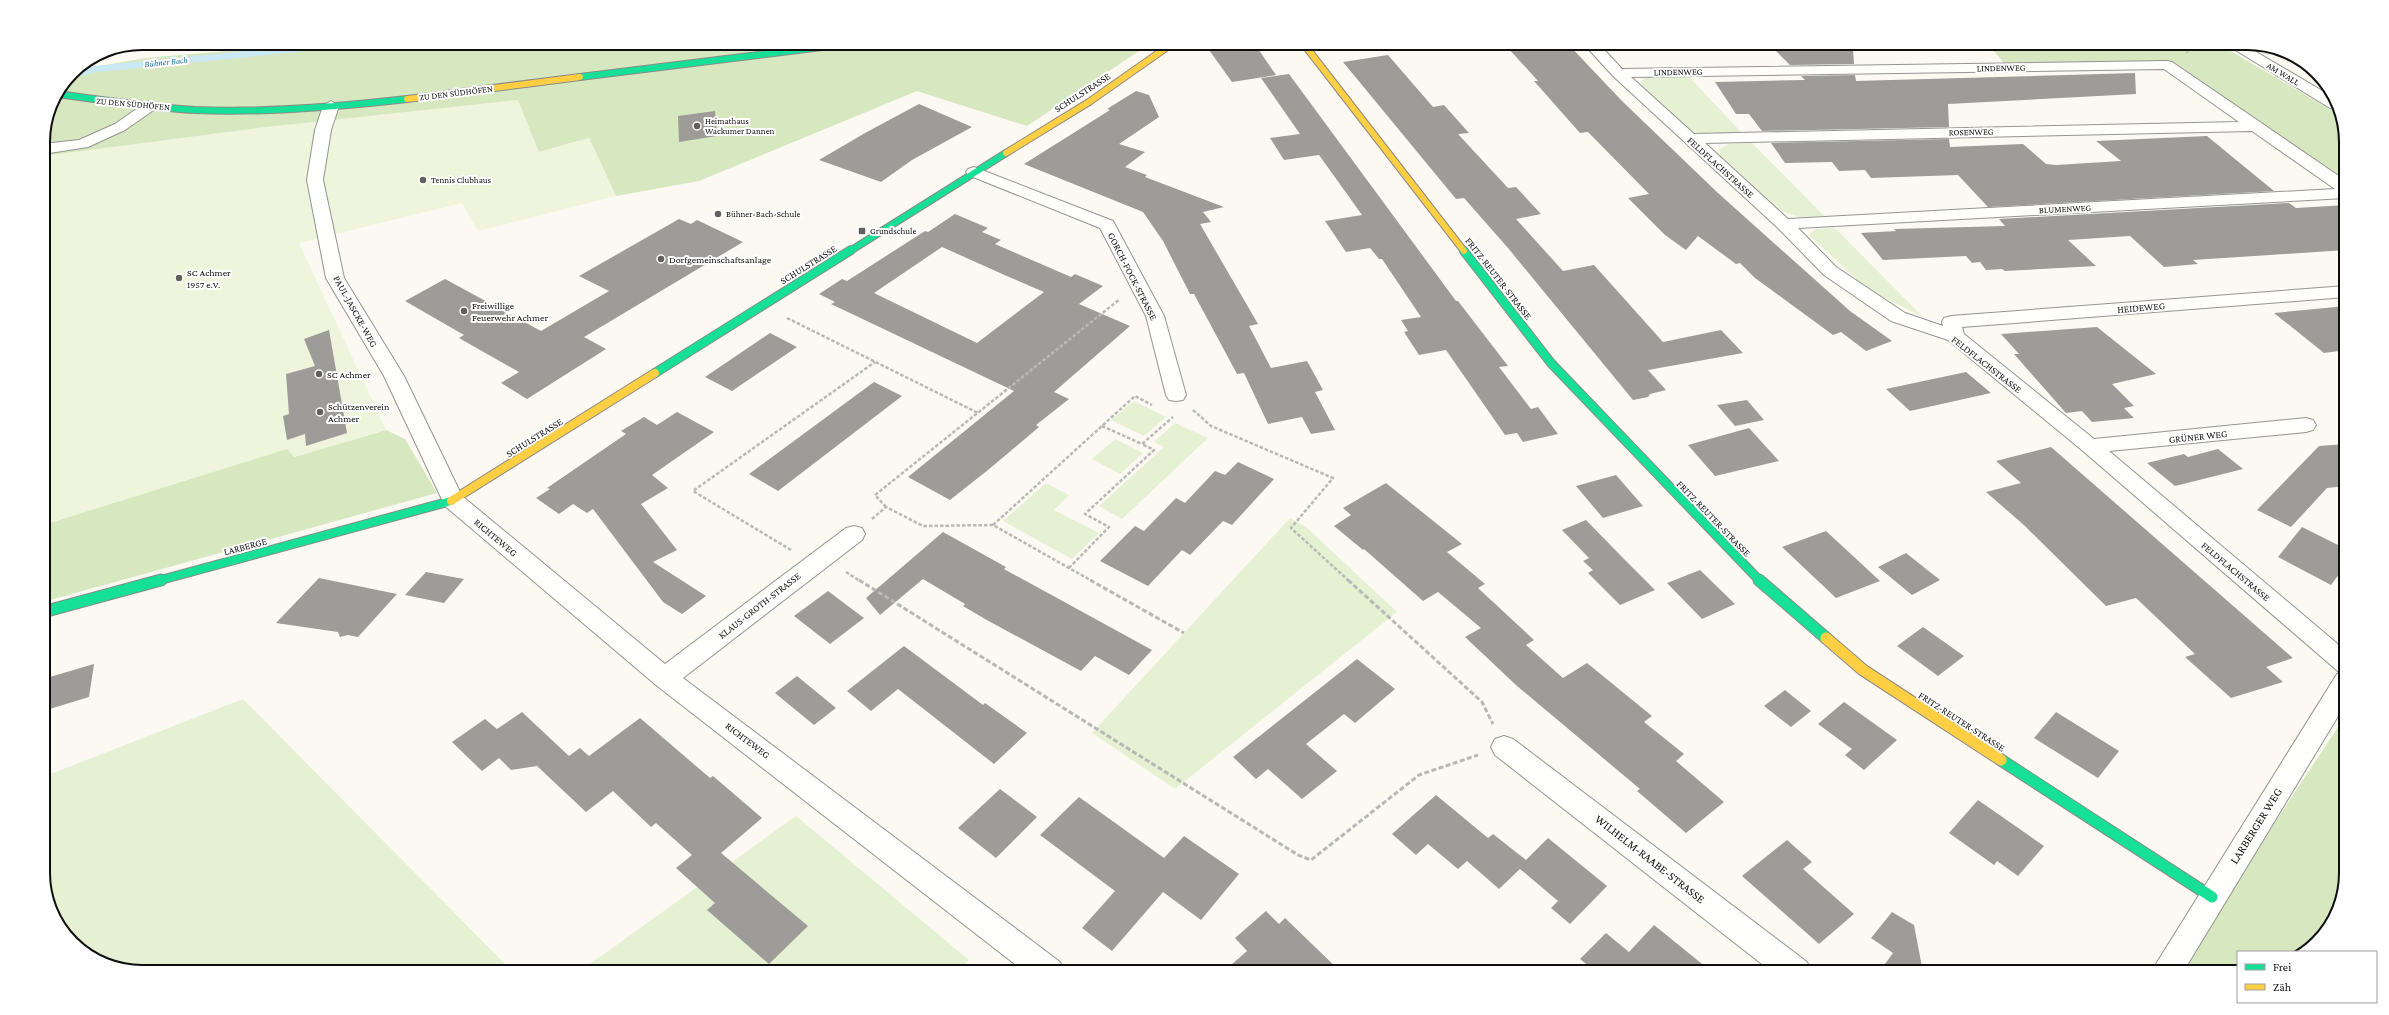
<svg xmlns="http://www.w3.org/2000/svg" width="2389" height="1015" font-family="'Crimson Pro',serif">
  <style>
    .green { fill: #e6f0d3 }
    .forest { fill: #d7e7c0 }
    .pitch { fill: #eff4dc }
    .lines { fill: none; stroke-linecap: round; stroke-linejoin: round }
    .stream { stroke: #c9e9f4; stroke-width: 6 }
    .building { fill: #9e9c98; fill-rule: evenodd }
    .street-casing { stroke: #959491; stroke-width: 2 }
    .fast-far2-casing { stroke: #8b8a87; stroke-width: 8 }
    .fast-far1-casing { stroke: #8b8a87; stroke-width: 10 }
    .fast-casing { stroke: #8b8a87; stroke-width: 13 }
    .slow-far2-casing { stroke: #8b8a87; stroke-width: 8 }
    .slow-far1-casing { stroke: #8b8a87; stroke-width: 10 }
    .slow-casing { stroke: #8b8a87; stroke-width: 13 }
    .path-far2 { stroke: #b8b8b6; stroke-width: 1.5; stroke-dasharray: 3 1.5; stroke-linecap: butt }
    .path-far1 { stroke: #b8b8b6; stroke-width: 2.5; stroke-dasharray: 3.5 2; stroke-linecap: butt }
    .path { stroke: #b8b8b6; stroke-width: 3; stroke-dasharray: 5 2.5; stroke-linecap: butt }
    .street { fill: #fefefd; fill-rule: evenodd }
    .fast-far2 { stroke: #16e098; stroke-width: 6 }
    .fast-far1 { stroke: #16e098; stroke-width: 8 }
    .fast { stroke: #16e098; stroke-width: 11 }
    .slow-far2 { stroke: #ffcf43; stroke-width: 6 }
    .slow-far1 { stroke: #ffcf43; stroke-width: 8 }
    .slow { stroke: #ffcf43; stroke-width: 11 }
    .poi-dot { fill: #61605e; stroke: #fff; stroke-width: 1.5 }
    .labels { text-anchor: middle; stroke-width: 4; stroke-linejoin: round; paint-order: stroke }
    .far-water-label { font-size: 9px; font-style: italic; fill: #186d9e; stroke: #fff }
    .far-street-label { font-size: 9px; fill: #0e0e0e; stroke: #fff }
    .far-poi-label { font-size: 9px; fill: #0e0e0e; stroke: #fff; text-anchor: start }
    .street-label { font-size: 10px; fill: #0e0e0e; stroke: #fff }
    .poi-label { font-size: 10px; fill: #0e0e0e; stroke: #fff; text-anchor: start }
    .near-street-label { font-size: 12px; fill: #0e0e0e; stroke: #fff }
    .rim { fill: none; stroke: #0e0e0e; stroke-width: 2 }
  </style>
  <rect width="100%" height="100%" fill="#fbf9f2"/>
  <path class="green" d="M1647,77H1689L1744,135L1707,136L1687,129L1642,86L1641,81Z
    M1752,143L1824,216L1799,217L1782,211L1720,155L1719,149L1729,144Z
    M1835,228L1923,317L1867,289L1809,235L1815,229Z
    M1134,401L1166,417L1144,436L1111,420Z
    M1175,423L1208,438L1122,519L1099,506L1164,447L1154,442Z
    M1115,439L1143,453L1120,474L1092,459Z
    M1046,483L1069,495L1054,510L1099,533L1072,559L1003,521Z
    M1290,518L1306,527L1397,612L1175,789L1092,733Z
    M243,699L513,972H142L104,965L63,933L43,880V777Z
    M796,816L969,960L957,972H579Z"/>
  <path class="forest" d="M320,43H1151L1027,126L917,91L699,181L616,196L589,138L539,152L43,156V135L51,104L75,70L146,58Z
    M1987,43H2217L2338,114L2346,135V184L2167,63H2004Z
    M386,430L405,439L437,493L43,602V525L288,448L294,457Z
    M2346,715V873L2339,911L2305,952H2238V972H2176Z"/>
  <path class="pitch" d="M518,100L539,152L589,138L616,196L478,231L462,203L299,243L386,430L294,457L287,449L43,525V156L257,128Z"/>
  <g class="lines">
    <path class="stream" d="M70,75L96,69L358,43"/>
  </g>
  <path class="building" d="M1204,43H1254L1276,75L1232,82Z
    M1552,43H1567L1622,101L1718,193L1850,311L1892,341L1866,351L1841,332L1833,335L1755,278L1740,263L1736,264L1698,236L1686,250L1665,235L1628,198L1649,194L1588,132L1580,133L1534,81H1538L1508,48Z
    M1774,49H1853L1854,64L1790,65Z
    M1388,55L1433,107L1444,105L1469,133L1458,134L1508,188L1516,187L1541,214L1516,219L1563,271L1594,265L1663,342L1721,330L1743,353L1648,370L1666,390L1650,394L1648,397L1633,400L1508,248L1464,198L1456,199L1343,62Z
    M2135,73L2136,94L1948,104L1949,127L1762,131L1749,114H1736L1715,82L1805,80L1801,76L1855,75L1856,81Z
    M1289,74L1456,301H1458L1508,366L1499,367L1531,409L1538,407L1558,434L1523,442L1517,433L1505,435L1446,350L1419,355L1404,332L1408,331L1401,320L1421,317L1382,259H1379L1370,248L1346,252L1325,221L1362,215L1319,155L1284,160L1270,138L1300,134L1261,78Z
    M1136,91L1149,95L1159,117L1119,144L1145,152L1125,167L1147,175L1145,177L1224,207L1203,212L1211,222L1200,224L1258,324L1249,326L1271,368L1307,361L1323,390L1315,392L1335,430L1311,434L1302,417L1268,424L1244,373L1237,374L1194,294H1190L1163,241L1143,212L1024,164L1110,110L1107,109Z
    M919,104L972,127L912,160L881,182L819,160L865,133Z
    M715,111L717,136L679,142L678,116Z
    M2207,136L2274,191L1988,207L1958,175L1871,178L1865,170L1839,171L1832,162L1785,163L1771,143L1949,139L1950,147L2023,144L2046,164L2056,165L2121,161L2096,141Z
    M2289,203L2296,208L2346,205V250L2193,260L2198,264L2164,267L2130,236L2068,240L2096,266L2005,271L2002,269L1986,270L1980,262L1972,263L1966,256L1883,260L1861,233L1896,231L1894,229L2005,226L1999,219Z
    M955,214L988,228L982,232L1001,240L995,244L1071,277L1075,274L1103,286L1079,304L1130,326L1054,392L1069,399L1036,425L1039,427L988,470L950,500L908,477L1014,391L831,304L835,302L819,294L842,279L847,281L925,231L928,232ZM942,247L1009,277L1044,292L977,343L874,293Z
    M679,219L691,224L697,220L743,242L584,337L606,349L527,399L501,383L519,372L459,338L464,335L405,301L445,279L541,331L609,291L579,276Z
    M2346,306V350L2324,353L2274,313Z
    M2097,327L2156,374L2112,384L2134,406L2124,408L2134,418L2092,422L2082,411L2066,413L2014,354H2019L2001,334Z
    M329,330L347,433L306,446L305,434L287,440L283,416L289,414L286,374L315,366L304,339Z
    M770,333L797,347L732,391L705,377Z
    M1966,372L1991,393L1910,411L1886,389Z
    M874,382L902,396L778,491L749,474Z
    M1747,400L1764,420L1735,426L1717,405Z
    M677,412L714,432L652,475L668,488L641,504L677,550L653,562L706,596L682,614L663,602L593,509L587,513L573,504L559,514L536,498L550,489L547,488L626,434L621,431L644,417L657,425Z
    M1749,428L1779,461L1715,476L1688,445Z
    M2346,444V486L2327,488L2291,527L2257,510L2319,446Z
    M2051,447L2293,658L2266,667L2283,682L2231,698L2185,657L2195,654L2136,598L2106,606L2025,526L1986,492L2021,483L1996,461Z
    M2218,449L2243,469L2175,486L2147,463L2184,454L2188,457Z
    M1238,462L1274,479L1232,525L1223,521L1190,555L1182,550L1148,586L1100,561L1135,526L1144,531L1176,498L1185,503L1215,471L1225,475Z
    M1616,475L1643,506L1603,518L1576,486Z
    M1386,483L1462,544L1447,552L1485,584L1478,588L1534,640L1526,645L1563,678L1587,663L1652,716L1644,722L1684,754L1676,761L1724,802L1686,833L1637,791L1640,789L1517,686L1465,637L1481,628L1438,592L1423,601L1364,549L1363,550L1334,526L1351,515L1343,508Z
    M1586,520L1623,558L1655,590L1620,605L1588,573L1593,570L1583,561L1589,558L1562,530Z
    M2302,527L2346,549V565L2331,585L2278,557Z
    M1826,531L1880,581L1836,598L1782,547Z
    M943,532L1006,567L1004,569L1152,650L1129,675L1095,656L1081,671L985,619L963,606L965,604L923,579L880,615L866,598Z
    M1906,553L1940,580L1912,595L1878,567Z
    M1700,570L1735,604L1702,619L1667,583Z
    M426,572L464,579L444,603L405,595Z
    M319,578L397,594L358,637L348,635L340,637L338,632L276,623Z
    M828,591L864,618L830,644L794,616Z
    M1923,627L1964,656L1938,676L1897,646Z
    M904,646L983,705L985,703L1027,733L994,764L898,689L871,711L847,691Z
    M1357,659L1395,689L1355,723L1344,714L1306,744L1337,771L1302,799L1268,769L1256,779L1233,757Z
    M94,664L89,697L43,711V679Z
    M797,676L836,708L814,725L775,693Z
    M1785,690L1811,711L1791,727L1764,706Z
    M1844,702L1897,740L1864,770L1845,755L1852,749L1818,724Z
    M522,712L569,756L580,748L589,756L640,718L710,778L713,776L762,818L721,853L808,926L769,964L707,910L715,903L676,868L692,855L656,823L651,827L613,791L586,812L537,766L511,770L499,758L482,771L452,742L485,719L497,729Z
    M2056,712L2119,751L2098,778L2034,738Z
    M1000,789L1037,817L996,858L958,828Z
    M1436,795L1488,838L1493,834L1526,860L1548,838L1607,886L1570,924L1551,908L1558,901L1520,869L1499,889L1467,861L1458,869L1428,844L1416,855L1392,834Z
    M1079,797L1164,858L1184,836L1239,874L1201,920L1163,892L1112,951L1082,928L1115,891L1040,835Z
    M1978,800L2044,846L2018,876L1997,861L1994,865L1949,833Z
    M1787,840L1812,862L1803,869L1854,914L1819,944L1742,876Z
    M1266,911L1279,924L1285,918L1341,972H1223L1247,951L1235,938Z
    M1892,912L1914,925L1923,972H1879L1893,953L1871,938Z
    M1654,925L1712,972H1596L1580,959L1606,933L1629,952Z"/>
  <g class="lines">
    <g class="street-casing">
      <path id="street" d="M1583,43H1598L1622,69L2167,61L2172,62L2346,181V198L1798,228L1836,267L1905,313L1943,326L1942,322L1944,318L1951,316L2346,286V297L1962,327L1964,334L2094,439L2306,418L2313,420L2316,425L2313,430L2306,432L2109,451L2346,651V703L2183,972H2151L2337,674L2340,673L2083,451L1948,340L1891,321L1824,275L1778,228L1613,76ZM2164,69L2239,122L1694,134L1631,77ZM2252,131L2335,189L1788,219L1705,143Z
        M2224,43H2241L2331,96L2336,109L2330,108Z
        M150,101L158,106L155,109L125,130L88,147L43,154V144L79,140L115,124L145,103Z
        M331,101L339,106L331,130L323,180L344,278L404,376L462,496L665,664L846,528L854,526L862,528L865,534L862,540L683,678L1060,962L1064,972H1025L656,685L445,506L384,376L326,278L307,180L315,130L323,106Z
        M974,167L1113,221L1164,316L1186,395L1183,400L1176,401L1169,400L1166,395L1146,316L1100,228L968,175L966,172L968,169Z
        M1504,736L1513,739L1807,962L1811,972H1772L1495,755L1491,747L1495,739Z"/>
    </g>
    <g class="fast-far2-casing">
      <path id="fast-far2" d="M580,77L854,43
        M57,94C103,100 149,107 195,110C266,113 337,107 407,99
        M850,251L1006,153"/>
    </g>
    <g class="fast-far1-casing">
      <path id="fast-far1" d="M1464,251L1551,363L1760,581
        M655,373L851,250
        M157,581L451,501"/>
    </g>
    <g class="fast-casing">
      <path id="fast" d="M1759,580L1826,638
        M43,612L161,580
        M2001,760L2212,897"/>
    </g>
    <g class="slow-far2-casing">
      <path id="slow-far2" d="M1303,43L1464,251
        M407,99L580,77
        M1006,153L1089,102L1173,43"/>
    </g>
    <g class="slow-far1-casing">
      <path id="slow-far1" d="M451,501L655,373"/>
    </g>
    <g class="slow-casing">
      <path id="slow" d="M1826,638L1863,670L2001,760"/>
    </g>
    <path class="path-far2" d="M1875,43L1883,49
      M875,47L908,43
      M2186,53L2200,43"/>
    <path class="path-far1" d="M787,318L978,413
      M1193,410L1211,426L1333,478L1291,528L1349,581
      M1102,426L1142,444
      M886,507L875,495L1120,299
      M872,519L886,507L923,526L993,525L1092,581
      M993,525L1135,396L1152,405
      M791,550L693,491L875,362
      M1069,568L1109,527L1085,514L1154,450L1142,444L1173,417
      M846,572L860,581"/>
    <path class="path" d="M859,580L1298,855L1311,860L1419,775L1478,755
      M1090,580L1184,633
      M1348,580L1482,702L1493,724"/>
    <use href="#street" class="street"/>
    <use href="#fast-far2" class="fast-far2"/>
    <use href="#fast-far1" class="fast-far1"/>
    <use href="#fast" class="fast"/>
    <use href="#slow-far2" class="slow-far2"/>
    <use href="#slow-far1" class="slow-far1"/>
    <use href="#slow" class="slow"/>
  </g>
  <g class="poi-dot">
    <circle cx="697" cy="126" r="4"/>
    <circle cx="423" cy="180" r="4"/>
    <circle cx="718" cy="214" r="4"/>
    <rect x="858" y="227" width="8" height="8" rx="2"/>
    <circle cx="661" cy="259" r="4"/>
    <circle cx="179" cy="278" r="4"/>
    <circle cx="464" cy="311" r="4"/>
    <circle cx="319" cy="374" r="4"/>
    <circle cx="320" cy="412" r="4"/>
  </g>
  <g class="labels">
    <g class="far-water-label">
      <text transform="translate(166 62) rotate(-6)" y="3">Bühner Bach</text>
    </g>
    <g class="far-street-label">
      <text transform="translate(2001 68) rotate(-1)" y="3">LINDENWEG</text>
      <text transform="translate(1678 72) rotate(-1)" y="3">LINDENWEG</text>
      <text transform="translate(2283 74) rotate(31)" y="3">AM WALL</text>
      <text transform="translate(456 93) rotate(-7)" y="3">ZU DEN SÜDHÖFEN</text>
      <text transform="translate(133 104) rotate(5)" y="3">ZU DEN SÜDHÖFEN</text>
      <text transform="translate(1971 132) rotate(-1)" y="3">ROSENWEG</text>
      <text transform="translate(2065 209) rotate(-3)" y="3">BLUMENWEG</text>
    </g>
    <g class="far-poi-label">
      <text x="705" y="124">Heimathaus<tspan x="705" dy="10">Wackumer Dannen</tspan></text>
      <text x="431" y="183">Tennis Clubhaus</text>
      <text x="726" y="217">Bühner-Bach-Schule</text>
      <text x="870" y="234">Grundschule</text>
    </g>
    <g class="street-label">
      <text transform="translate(1082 92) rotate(-33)" y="4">SCHULSTRASSE</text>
      <text transform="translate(1721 167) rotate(42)" y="4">FELDFLACHSTRASSE</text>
      <text transform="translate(808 264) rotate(-32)" y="4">SCHULSTRASSE</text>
      <text transform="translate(1133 276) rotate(63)" y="4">GORCH-FOCK-STRASSE</text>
      <text transform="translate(1499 278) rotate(52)" y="4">FRITZ-REUTER-STRASSE</text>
      <text transform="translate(2141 307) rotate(-5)" y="4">HEIDEWEG</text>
      <text transform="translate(356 311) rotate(61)" y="4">PAUL-JASCKE-WEG</text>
      <text transform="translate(1987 364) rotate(38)" y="4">FELDFLACHSTRASSE</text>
      <text transform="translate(2198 436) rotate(-6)" y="4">GRÜNER WEG</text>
      <text transform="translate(534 437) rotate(-32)" y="4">SCHULSTRASSE</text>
      <text transform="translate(1714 518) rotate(46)" y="4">FRITZ-REUTER-STRASSE</text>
      <text transform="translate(496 537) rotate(40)" y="4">RICHTEWEG</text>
      <text transform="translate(245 546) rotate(-15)" y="4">LARBERGE</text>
      <text transform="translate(2236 571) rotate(40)" y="4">FELDFLACHSTRASSE</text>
      <text transform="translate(759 605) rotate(-38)" y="4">KLAUS-GROTH-STRASSE</text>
      <text transform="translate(1962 721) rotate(33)" y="4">FRITZ-REUTER-STRASSE</text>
      <text transform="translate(748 740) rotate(37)" y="4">RICHTEWEG</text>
    </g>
    <g class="poi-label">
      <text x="669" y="263">Dorfgemeinschaftsanlage</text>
      <text x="187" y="276">SC Achmer<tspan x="187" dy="12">1957 e.V.</tspan></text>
      <text x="472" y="309">Freiwillige<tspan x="472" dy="12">Feuerwehr Achmer</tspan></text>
      <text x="327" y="378">SC Achmer</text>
      <text x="328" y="410">Schützenverein<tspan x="328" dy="12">Achmer</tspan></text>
    </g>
    <g class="near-street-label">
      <text transform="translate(2256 826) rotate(-58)" y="4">LARBERGER WEG</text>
      <text transform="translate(1650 859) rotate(38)" y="4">WILHELM-RAABE-STRASSE</text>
    </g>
  </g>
  <path d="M0 0H2389V1015H0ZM142 50H2247A92 92 0 0 1 2339 142V873A92 92 0 0 1 2247 965H142A92 92 0 0 1 50 873V142A92 92 0 0 1 142 50Z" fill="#fff" fill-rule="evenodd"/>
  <path class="rim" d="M142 50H2247A92 92 0 0 1 2339 142V873A92 92 0 0 1 2247 965H142A92 92 0 0 1 50 873V142A92 92 0 0 1 142 50Z"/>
  <rect x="2237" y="951" width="140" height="52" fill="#ffffff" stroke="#9f9f9f"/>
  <rect x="2245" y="964" width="20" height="6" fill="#16e098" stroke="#9f9f9f"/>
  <text x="2273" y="971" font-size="12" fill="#0e0e0e">Frei</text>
  <rect x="2245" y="984" width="20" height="6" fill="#ffcf43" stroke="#9f9f9f"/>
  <text x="2273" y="991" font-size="12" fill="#0e0e0e">Zäh</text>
</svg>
